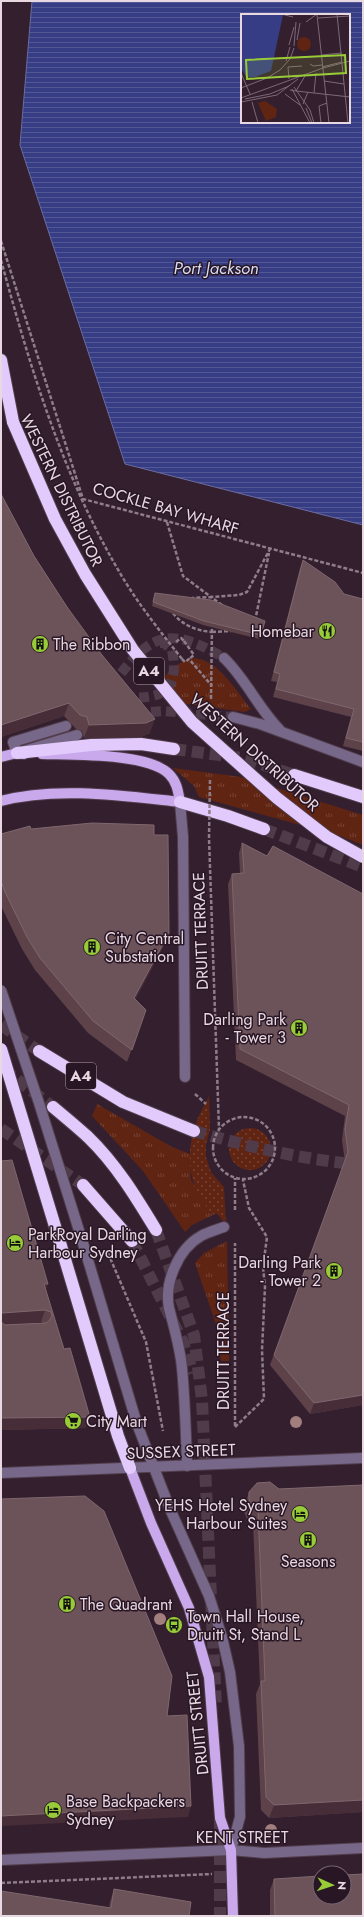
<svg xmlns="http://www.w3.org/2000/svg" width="364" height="1917" font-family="Jost,sans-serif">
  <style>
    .grass { fill: url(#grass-tufts) }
    .garden { fill: url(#garden-dots) }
    .water { fill: url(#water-rules); stroke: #6b6ca0; fill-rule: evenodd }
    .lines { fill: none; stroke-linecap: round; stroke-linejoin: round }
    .minor-tunnel { stroke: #4f3b4a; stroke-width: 10; stroke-dasharray: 10 5; stroke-linecap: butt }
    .highway-tunnel { stroke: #4f3b4a; stroke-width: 12; stroke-dasharray: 12 6; stroke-linecap: butt }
    .minor-casing { stroke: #513d4c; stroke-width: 12 }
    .major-casing { stroke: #513d4c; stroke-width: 12 }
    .highway-casing { stroke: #513d4c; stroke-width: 14 }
    .path { stroke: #8f7d8a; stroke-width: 2.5; stroke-dasharray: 4 2; stroke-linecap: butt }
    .minor { stroke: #776889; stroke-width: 10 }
    .major { stroke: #c9a9ec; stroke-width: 10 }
    .highway { stroke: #e2cbfc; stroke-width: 12 }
    .minor-bridge-casing { stroke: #513d4c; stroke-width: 12; stroke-linecap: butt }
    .highway-bridge-casing { stroke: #513d4c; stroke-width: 14; stroke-linecap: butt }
    .path-bridge { stroke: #8f7d8a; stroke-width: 2.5; stroke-dasharray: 4 2; stroke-linecap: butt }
    .minor-bridge { stroke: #776889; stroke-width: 10 }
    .highway-bridge { stroke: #e2cbfc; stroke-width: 12 }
    .tree { fill: #a37e7e }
    .wall { fill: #5d4249; fill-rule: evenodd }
    .shaded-wall { fill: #472d37 }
    .building { fill: #6c5259; stroke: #7f676e }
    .labels { text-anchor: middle; stroke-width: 3; stroke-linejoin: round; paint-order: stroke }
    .shield { fill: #291625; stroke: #ae9ea9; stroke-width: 1 }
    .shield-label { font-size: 15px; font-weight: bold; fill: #e7d8e2 }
    .street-label { font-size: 16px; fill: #e7d8e2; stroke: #291625 }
    .poi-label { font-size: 16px; fill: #e7d8e2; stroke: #291625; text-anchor: start }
    .water-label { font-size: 17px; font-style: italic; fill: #d7dcf1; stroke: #291625 }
    .inset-road { fill: none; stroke: #7c6977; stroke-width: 1 }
    .view { fill: #98cb38; fill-opacity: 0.15; stroke: #98cb38; stroke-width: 2 }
    .inset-edge { fill: none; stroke: #e7d8e2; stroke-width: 2 }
  </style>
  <defs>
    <pattern id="grass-tufts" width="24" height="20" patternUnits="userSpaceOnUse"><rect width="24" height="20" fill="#602413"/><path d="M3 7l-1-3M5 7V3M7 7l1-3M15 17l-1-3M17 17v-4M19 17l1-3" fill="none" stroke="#774335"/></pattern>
    <pattern id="garden-dots" width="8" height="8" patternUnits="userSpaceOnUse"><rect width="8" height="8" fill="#602413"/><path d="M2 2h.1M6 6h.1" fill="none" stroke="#774335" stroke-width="1.8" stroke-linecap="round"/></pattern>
    <pattern id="water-rules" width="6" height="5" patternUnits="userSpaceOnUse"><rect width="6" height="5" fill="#363d84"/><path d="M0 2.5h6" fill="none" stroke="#535895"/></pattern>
  </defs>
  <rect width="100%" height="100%" fill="#341f2f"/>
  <path class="grass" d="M194,658C219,660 236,691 251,709L245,712L166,701C166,695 162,686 164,681C167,667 182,662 194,658Z
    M173,768L241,777L363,815V845L340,836L199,797L194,786Z
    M97,1104L172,1147L190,1154L191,1180L213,1215L192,1225L185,1232L143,1171L92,1116Z
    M227,1241L229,1361H221L217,1327L195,1263L204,1253Z"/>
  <path class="garden" d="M209,1096L210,1130L206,1144V1157L211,1172L224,1187L226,1224L216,1213L213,1215C189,1187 184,1159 196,1123C199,1114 205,1105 209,1096Z
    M229 1149a21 21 0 1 1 42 0a21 21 0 1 1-42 0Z"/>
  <path class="water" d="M32,1H363V525L125,464L20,145ZM242,15H349V122H242Z"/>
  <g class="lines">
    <path class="minor-tunnel" d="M112,685C149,636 166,623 224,658
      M124,697C163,700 180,691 172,650L164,643H155
      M136,713L163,711L233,717"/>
    <path class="highway-tunnel" d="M174,749L242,758L294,775
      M264,829L363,867
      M1,1025L39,1051
      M3,1069L53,1107
      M1,1129L83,1185
      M194,1131C249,1147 305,1160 363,1165
      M156,1230L194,1335L202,1400L216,1707
      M132,1241L182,1340L193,1373
      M220,1817V1916"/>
    <g class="minor-casing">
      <path id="minor" d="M224,658C246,679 258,708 280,730
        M233,717L260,724L363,762
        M66,726L13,742L17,753L77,735
        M180,802L183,837L185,1077
        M82,1240L137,1424L170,1509L209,1596L222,1637L230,1672L239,1746L240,1817L231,1850
        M187,1466C186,1433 185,1400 182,1368C180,1347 174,1328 169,1308C164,1283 178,1249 201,1236C208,1232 216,1230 224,1227
        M1,1473L363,1458
        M1,1860L231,1850L264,1853L363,1848"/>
    </g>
    <g class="major-casing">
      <path id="major" d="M1,757L17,753L24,754
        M1,801C56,786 124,796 180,802C178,791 177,782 169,774C148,753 73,755 42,754
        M130,1468L151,1523L189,1608L209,1677L220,1818L231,1850L233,1916"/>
    </g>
    <g class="highway-casing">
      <path id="highway" d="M1,360L13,422
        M17,753L91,745L141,744L174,749
        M294,775L363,797
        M180,802L228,816L264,829
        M39,1051L123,1102L194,1131
        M53,1107C65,1117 77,1127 88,1137C116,1164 136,1197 156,1230
        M83,1185L132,1241
        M61,1246L118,1436L130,1468"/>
    </g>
    <path class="path" d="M1,241L83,499L363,573
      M167,522L183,576L211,597L192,598
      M222,605L211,597L239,595L247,592L270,549
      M173,613C182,625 197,631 212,632
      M255,621L269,553
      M184,641L194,655L189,659
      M182,659L185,662L189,659L212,686
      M195,1094L206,1104
      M213 1148a31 31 0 1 1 62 0a31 31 0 1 1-62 0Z
      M235,1210V1178
      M108,1253L146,1342L163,1431
      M235,1426V1243
      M235,1427L264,1399L262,1350L265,1287L263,1267L267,1237L249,1208L243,1180
      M1,1883L212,1874"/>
    <use href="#minor" class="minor"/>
    <use href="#major" class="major"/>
    <use href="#highway" class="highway"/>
    <g class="minor-bridge-casing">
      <path id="minor-bridge" d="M1,990L39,1103L82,1240"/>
    </g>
    <g class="highway-bridge-casing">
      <path id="highway-bridge" d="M13,422L55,519L85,574L133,650L192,722L277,798L327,837L363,857
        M1,1049L61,1246"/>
    </g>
    <path class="path-bridge" d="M1,260C30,367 63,477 120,573C138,604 160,631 182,659
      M212,632L231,631
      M176,642L181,638L184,641
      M211,699L212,626
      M210,780L209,838L219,1129"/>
    <use href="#minor-bridge" class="minor-bridge"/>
    <use href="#highway-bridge" class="highway-bridge"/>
  </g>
  <g class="tree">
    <circle cx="296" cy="1422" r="6"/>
    <circle cx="160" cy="1619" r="6"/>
    <circle cx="271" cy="1830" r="6"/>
  </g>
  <path class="wall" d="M1,494L34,556L150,733L141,737L84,738L82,731L76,729L64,716L1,737Z
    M303,560L344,594L363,599V751L343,746L351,717L273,697L277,682L271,681L300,568Z
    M155,593L265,621L259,639L203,625L152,606Z
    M31,829L154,835L164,945L135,1000L146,1010L127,1062L88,1033L35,970L22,949L1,906V834Z
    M242,843L267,856L363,894V1405L310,1414L270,1365L345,1162L342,1140L345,1116L236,1060L228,884L232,874L240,873L239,853Z
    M1,1161L46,1290L86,1428L1,1430ZM41,1322L43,1323L5,1324Z
    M363,1485V1812L269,1818L261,1810L256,1694L260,1684L253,1523L247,1519L244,1512L245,1505L249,1492L279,1489Z
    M274,1879L363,1916H270V1890Z
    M114,1889L189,1916L109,1908L110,1902Z"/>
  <path class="shaded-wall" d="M69,703L64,716L1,737V725Z
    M155,719L150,733L141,737L84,738L89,725Z
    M169,933L164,945L130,1010L134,998Z
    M44,1284H48L44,1296Z
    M45,1310L41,1322L1,1325L2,1313Z
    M363,1395V1405L310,1414L314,1403Z
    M90,1417L86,1428L1,1430V1418Z
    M363,1800V1812L269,1818L274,1805Z
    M191,1806L188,1817L1,1826V1816Z"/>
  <path class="building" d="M1,494L34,556L67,607L102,655L155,719L146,723L89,725L87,717L80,715L69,703L1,725Z
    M303,560L335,582L344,594L363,599V742L346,738L354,709L276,689L280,674L274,672Z
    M155,593L211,600L265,621L261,635L204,621L153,602Z
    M92,823L154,825V835H168L169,933L134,998L146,1010L132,1050L93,1021L40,958L27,937L5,892L1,881V834L30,826L31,829Z
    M242,843L267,856L273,846L363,894V1395L314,1403L274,1355L348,1152L345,1129L349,1105L240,1049L232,874L244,873Z
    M12,1160L48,1284H44L64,1349L70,1348L90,1417L1,1418V1322L5,1325L46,1323L49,1321L52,1316L51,1312L45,1310L2,1313L1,1314V1161Z
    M270,1482L279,1489L363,1485V1800L274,1805L266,1797L261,1681H265L258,1510L252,1506L249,1499V1492L257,1483Z
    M85,1496L104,1511L172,1676L167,1716L187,1715L191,1806L1,1816V1499Z
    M363,1874V1916H275L274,1879L320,1876V1897H344V1875Z
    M114,1889L191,1902L189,1916H1V1891L111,1908Z"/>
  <defs>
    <g id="restaurant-disc" transform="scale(0.9)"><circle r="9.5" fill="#98cb38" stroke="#291625"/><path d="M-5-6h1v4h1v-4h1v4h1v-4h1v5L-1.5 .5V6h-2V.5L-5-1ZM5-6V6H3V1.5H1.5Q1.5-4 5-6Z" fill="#111"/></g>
    <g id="building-disc" transform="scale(0.9)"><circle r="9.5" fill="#98cb38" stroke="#291625"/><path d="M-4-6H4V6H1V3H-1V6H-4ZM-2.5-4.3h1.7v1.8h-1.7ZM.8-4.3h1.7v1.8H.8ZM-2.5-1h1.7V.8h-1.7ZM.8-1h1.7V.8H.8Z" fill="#111"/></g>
    <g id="hotel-disc" transform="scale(0.9)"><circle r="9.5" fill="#98cb38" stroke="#291625"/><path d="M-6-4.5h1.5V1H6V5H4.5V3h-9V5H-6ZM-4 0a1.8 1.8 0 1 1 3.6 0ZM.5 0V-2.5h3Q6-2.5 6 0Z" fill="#111"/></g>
    <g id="supermarket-disc" transform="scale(0.9)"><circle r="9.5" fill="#98cb38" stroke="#291625"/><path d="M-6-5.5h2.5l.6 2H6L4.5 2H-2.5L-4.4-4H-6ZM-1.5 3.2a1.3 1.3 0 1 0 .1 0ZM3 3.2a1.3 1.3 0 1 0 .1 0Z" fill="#111"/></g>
    <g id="bus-disc" transform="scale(0.9)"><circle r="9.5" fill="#98cb38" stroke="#291625"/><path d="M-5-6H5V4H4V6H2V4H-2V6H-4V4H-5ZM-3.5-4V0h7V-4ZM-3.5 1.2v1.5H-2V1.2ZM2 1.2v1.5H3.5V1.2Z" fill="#111"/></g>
  </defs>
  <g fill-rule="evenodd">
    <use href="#restaurant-disc" x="327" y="631"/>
    <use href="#building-disc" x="40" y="644"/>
    <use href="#building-disc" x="92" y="947"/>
    <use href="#building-disc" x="299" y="1028"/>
    <use href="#hotel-disc" x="15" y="1243"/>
    <use href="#building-disc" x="334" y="1271"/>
    <use href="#supermarket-disc" x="73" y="1421"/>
    <use href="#hotel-disc" x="300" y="1514"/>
    <use href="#building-disc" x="308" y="1540"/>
    <use href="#building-disc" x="67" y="1604"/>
    <use href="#bus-disc" x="174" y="1625"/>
    <use href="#hotel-disc" x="53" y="1810"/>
  </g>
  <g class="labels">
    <g class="shield">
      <rect x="134" y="658" width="30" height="26" rx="3"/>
      <rect x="66" y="1063" width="30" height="26" rx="3"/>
    </g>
    <g class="shield-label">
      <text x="149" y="676">A4</text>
      <text x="81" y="1081">A4</text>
    </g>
    <g class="street-label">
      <text transform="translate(62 490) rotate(64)" y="6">WESTERN DISTRIBUTOR</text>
      <text transform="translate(166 508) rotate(16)" y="6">COCKLE BAY WHARF</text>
      <text transform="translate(255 752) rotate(42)" y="6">WESTERN DISTRIBUTOR</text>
      <text transform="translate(200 931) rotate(-92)" y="6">DRUITT TERRACE</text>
      <text transform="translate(223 1351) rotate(-90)" y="6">DRUITT TERRACE</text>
      <text transform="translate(181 1451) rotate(-2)" y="6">SUSSEX STREET</text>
      <text transform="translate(197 1723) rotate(-96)" y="6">DRUITT STREET</text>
      <text x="242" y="1843">KENT STREET</text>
    </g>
    <g class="poi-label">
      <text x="314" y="637" text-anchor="end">Homebar</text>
      <text x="53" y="650">The Ribbon</text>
      <text x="105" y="944">City Central<tspan x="105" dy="18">Substation</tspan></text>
      <text x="286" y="1025" text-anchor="end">Darling Park<tspan x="286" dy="18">- Tower 3</tspan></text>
      <text x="28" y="1240">ParkRoyal Darling<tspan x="28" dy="18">Harbour Sydney</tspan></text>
      <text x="321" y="1268" text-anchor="end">Darling Park<tspan x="321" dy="18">- Tower 2</tspan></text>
      <text x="86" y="1427">City Mart</text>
      <text x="287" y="1511" text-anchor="end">YEHS Hotel Sydney<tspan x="287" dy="18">Harbour Suites</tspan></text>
      <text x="308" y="1567" text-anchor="middle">Seasons</text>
      <text x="80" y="1610">The Quadrant</text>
      <text x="187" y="1622">Town Hall House,<tspan x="187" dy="18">Druitt St, Stand L</tspan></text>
      <text x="66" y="1807">Base Backpackers<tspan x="66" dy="18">Sydney</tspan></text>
    </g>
    <g class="water-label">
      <text x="216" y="274">Port Jackson</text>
    </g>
  </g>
  <g transform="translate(241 14)">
    <rect width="109" height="109" fill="#341f2f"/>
    <path d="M56 30a7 7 0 1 1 14 0a7 7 0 1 1-14 0ZM24,87L36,95L35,103L25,107L17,89Z" fill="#602413"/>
    <path d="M0,0L42,1L30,57L14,63H5L0,54Z" fill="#363d84"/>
    <path class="inset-road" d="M40,0L52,3M96,0L107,109M76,1L88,109M77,4L109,2M65,8L76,0M56,26L59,9M48,31L53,13M53,32L55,8M80,41L101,39M45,47L49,33M69,50L72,52L81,51M47,53L61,52M47,53L48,65M81,53L101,48M82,54L109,47M0,59L9,80M83,67L103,70M53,73L69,96L73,109M0,74L26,64L39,56L49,45L53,34M51,75L69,109M49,76L55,77L64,62M55,77L109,83M73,79L75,59M44,80L59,91M0,84L82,54M4,85L29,80L48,72M0,88L36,81L57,65M11,88L17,109M62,90L67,78M65,94L71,109M80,109L78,92L86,89"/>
    <path class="view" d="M104,41L105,59L6,65L5,46Z"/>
    <rect width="109" height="109" class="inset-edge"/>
  </g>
  <rect width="364" height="1917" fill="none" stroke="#e7d8e2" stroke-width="4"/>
  <g transform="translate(332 1885) rotate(93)"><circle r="19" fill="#291625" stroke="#756471"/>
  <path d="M0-3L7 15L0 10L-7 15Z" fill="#98cb38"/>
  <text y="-6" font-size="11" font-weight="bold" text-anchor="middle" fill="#e7d8e2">N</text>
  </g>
</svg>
